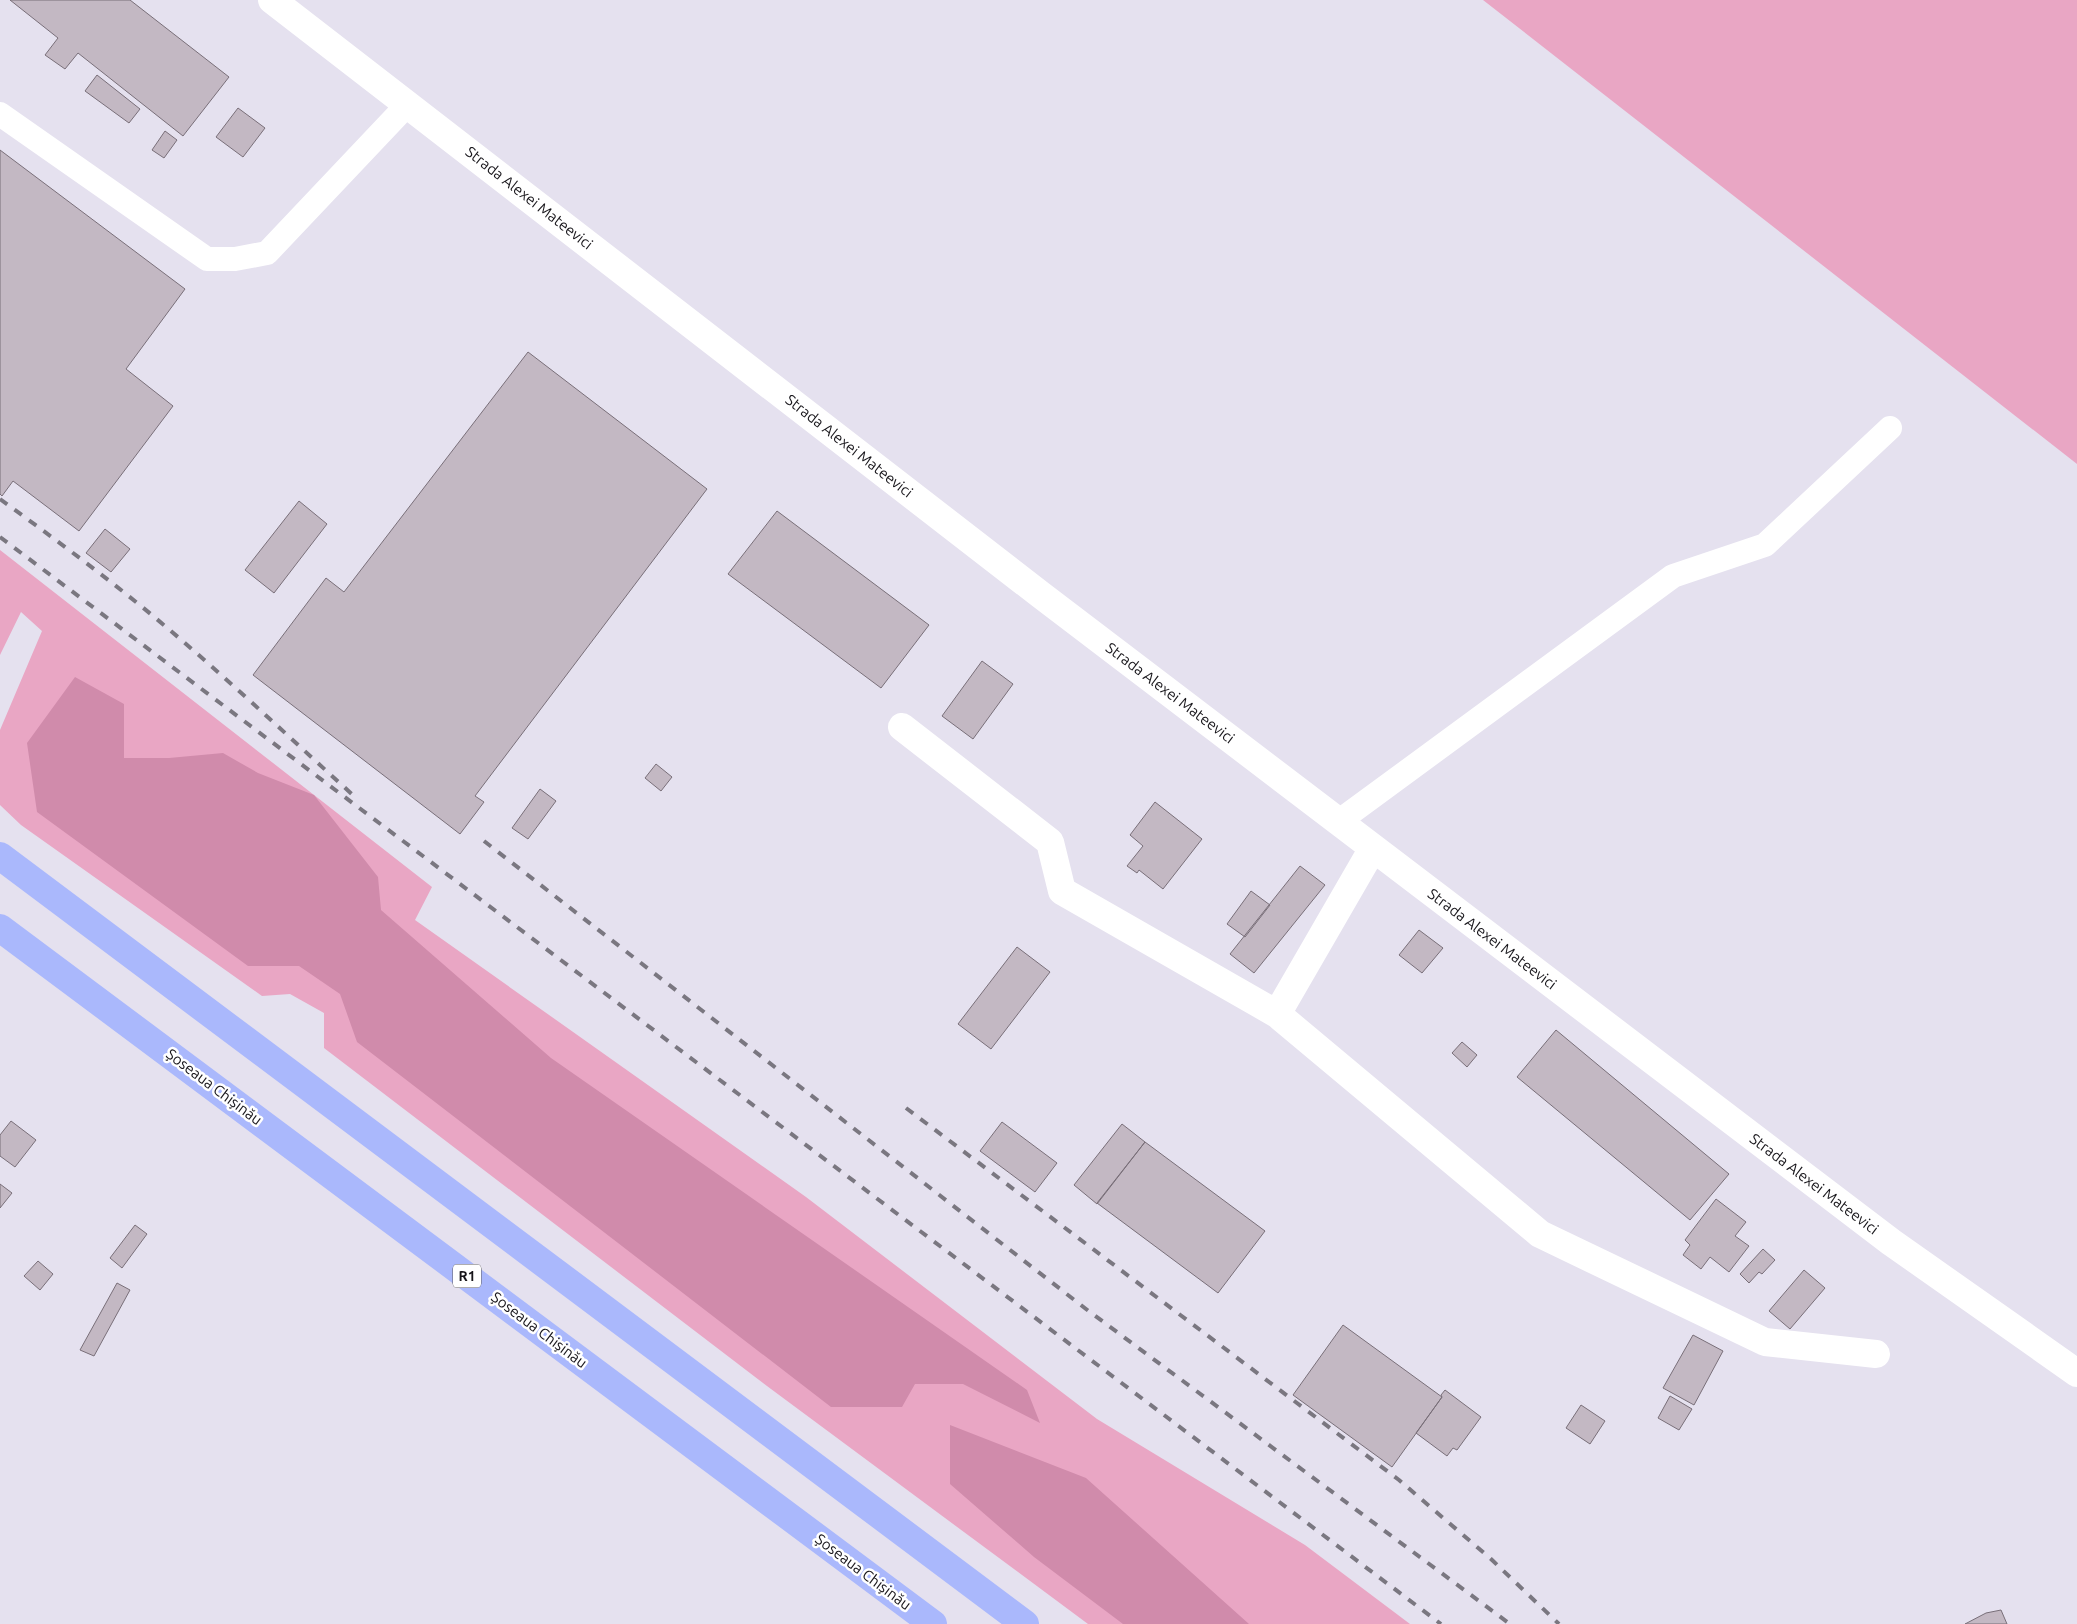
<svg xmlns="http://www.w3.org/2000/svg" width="2077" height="1624" font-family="Ubuntu,sans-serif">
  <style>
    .green { fill: #e9a6c4 }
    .forest { fill: #d08bab }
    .building { fill: #c3b8c3; stroke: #796f79 }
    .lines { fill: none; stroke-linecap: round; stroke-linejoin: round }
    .service { stroke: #fff; stroke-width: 24 }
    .minor { stroke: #fff; stroke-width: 28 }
    .trunk { stroke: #aab8fc; stroke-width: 28 }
    .rail { stroke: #7a7780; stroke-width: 4; stroke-dasharray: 9 9; stroke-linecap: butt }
    .labels { text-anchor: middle; stroke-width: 5; stroke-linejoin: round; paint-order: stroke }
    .shield { fill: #fff; stroke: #5d5b5f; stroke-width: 1 }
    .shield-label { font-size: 14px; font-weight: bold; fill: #17151a }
    .street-label { font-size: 15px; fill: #17151a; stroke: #fff }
  </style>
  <rect width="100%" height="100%" fill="#e5e1ef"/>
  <path class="green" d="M1483,0H2077V464Z
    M0,550L432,887L415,920L806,1197L1097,1419L1305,1545L1410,1624H1088L771,1389L324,1048V1013L290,994L262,996L21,825L0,805V730L42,631L21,612L0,655Z"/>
  <path class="forest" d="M75,677L124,704V758H169L223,753L258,773L314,795L378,877L381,910L551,1058L1027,1390L1040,1423L963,1384H915L902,1407H831L357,1042L340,994L299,966H248L37,812L27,743Z
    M950,1425L1086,1478L1249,1624H1123L1034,1557L950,1484Z"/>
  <path class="building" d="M10,0H130L229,77L183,136L78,53L65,69L45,55L58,38Z
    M97,75L140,109L129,123L85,91Z
    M238,108L265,128L243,157L216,137Z
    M165,131L177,140L164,158L152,150Z
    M0,150L185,289L126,369L173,406L79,531L13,481L2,496L0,494Z
    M528,352L707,489L475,796L484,802L460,834L253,675L326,578L344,592Z
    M299,501L327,524L274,593L245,570Z
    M777,511L929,625L881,688L728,574Z
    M105,529L130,549L111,572L86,553Z
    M982,661L1013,684L973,739L942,716Z
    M656,764L672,777L661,791L645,778Z
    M540,789L556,801L528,839L512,828Z
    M1155,802L1202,839L1163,889L1139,870L1137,873L1127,866L1143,846L1130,835Z
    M1300,866L1325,885L1254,973L1230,954Z
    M1251,891L1270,905L1245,937L1227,924Z
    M1419,930L1443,948L1422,973L1399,955Z
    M1017,947L1050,972L991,1049L958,1024Z
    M1556,1030L1729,1174L1690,1220L1517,1077Z
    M1462,1042L1477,1055L1467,1067L1452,1053Z
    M11,1121L36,1140L15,1167L0,1156V1135Z
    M1002,1122L1057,1163L1035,1192L980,1151Z
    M1122,1124L1145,1142L1097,1204L1074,1185Z
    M1145,1142L1265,1231L1218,1293L1097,1203Z
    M0,1184L12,1193L0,1208Z
    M1716,1199L1746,1222L1735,1236L1749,1246L1729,1272L1710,1257L1701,1269L1683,1255L1690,1245L1685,1240Z
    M135,1225L147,1234L122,1268L110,1258Z
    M1763,1249L1775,1260L1762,1274L1759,1272L1749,1283L1740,1274Z
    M38,1261L53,1274L40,1290L24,1276Z
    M1804,1270L1825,1288L1790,1329L1769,1311Z
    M117,1283L130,1290L94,1356L80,1350Z
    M1343,1325L1442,1397L1392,1467L1293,1395Z
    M1693,1335L1723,1351L1694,1405L1663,1388Z
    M1445,1390L1481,1417L1457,1450L1453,1448L1447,1456L1416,1433L1442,1397L1441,1395Z
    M1670,1396L1692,1409L1679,1430L1658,1418Z
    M1581,1405L1605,1421L1590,1444L1566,1428Z
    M2001,1610L2007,1624H1965L1986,1613Z"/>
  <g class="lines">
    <path class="service" d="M0,114L207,259H235L267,253L408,104
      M1338,822L1673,576L1765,545L1890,428"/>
    <path class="minor" d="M272,0L1041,595L1891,1242L2077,1373
      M902,727L1050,842L1062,891L1277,1014L1540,1234L1765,1342L1876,1354
      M1277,1014L1373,848"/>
    <path class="trunk" d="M0,856L1025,1624
      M0,928L933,1624"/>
    <path class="rail" d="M0,499C56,540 112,581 165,626C230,681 291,739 354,796
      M0,537L1441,1624
      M484,841L1086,1309L1510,1624
      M906,1108L1399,1480L1491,1559L1559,1624"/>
  </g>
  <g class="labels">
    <rect class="shield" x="453" y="1264.5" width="28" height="23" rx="4"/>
    <g class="shield-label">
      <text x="467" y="1281">R1</text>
    </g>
    <g class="street-label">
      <text transform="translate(529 198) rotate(38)" y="5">Strada Alexei Mateevici</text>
      <text transform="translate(849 446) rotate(38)" y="5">Strada Alexei Mateevici</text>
      <text transform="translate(1170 693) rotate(37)" y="5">Strada Alexei Mateevici</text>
      <text transform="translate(1492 939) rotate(37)" y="5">Strada Alexei Mateevici</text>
      <text transform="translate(214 1087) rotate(37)" y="5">Șoseaua Chișinău</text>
      <text transform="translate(1814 1184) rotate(37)" y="5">Strada Alexei Mateevici</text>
      <text transform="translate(539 1330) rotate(37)" y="5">Șoseaua Chișinău</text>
      <text transform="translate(863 1572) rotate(37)" y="5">Șoseaua Chișinău</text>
    </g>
  </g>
</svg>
